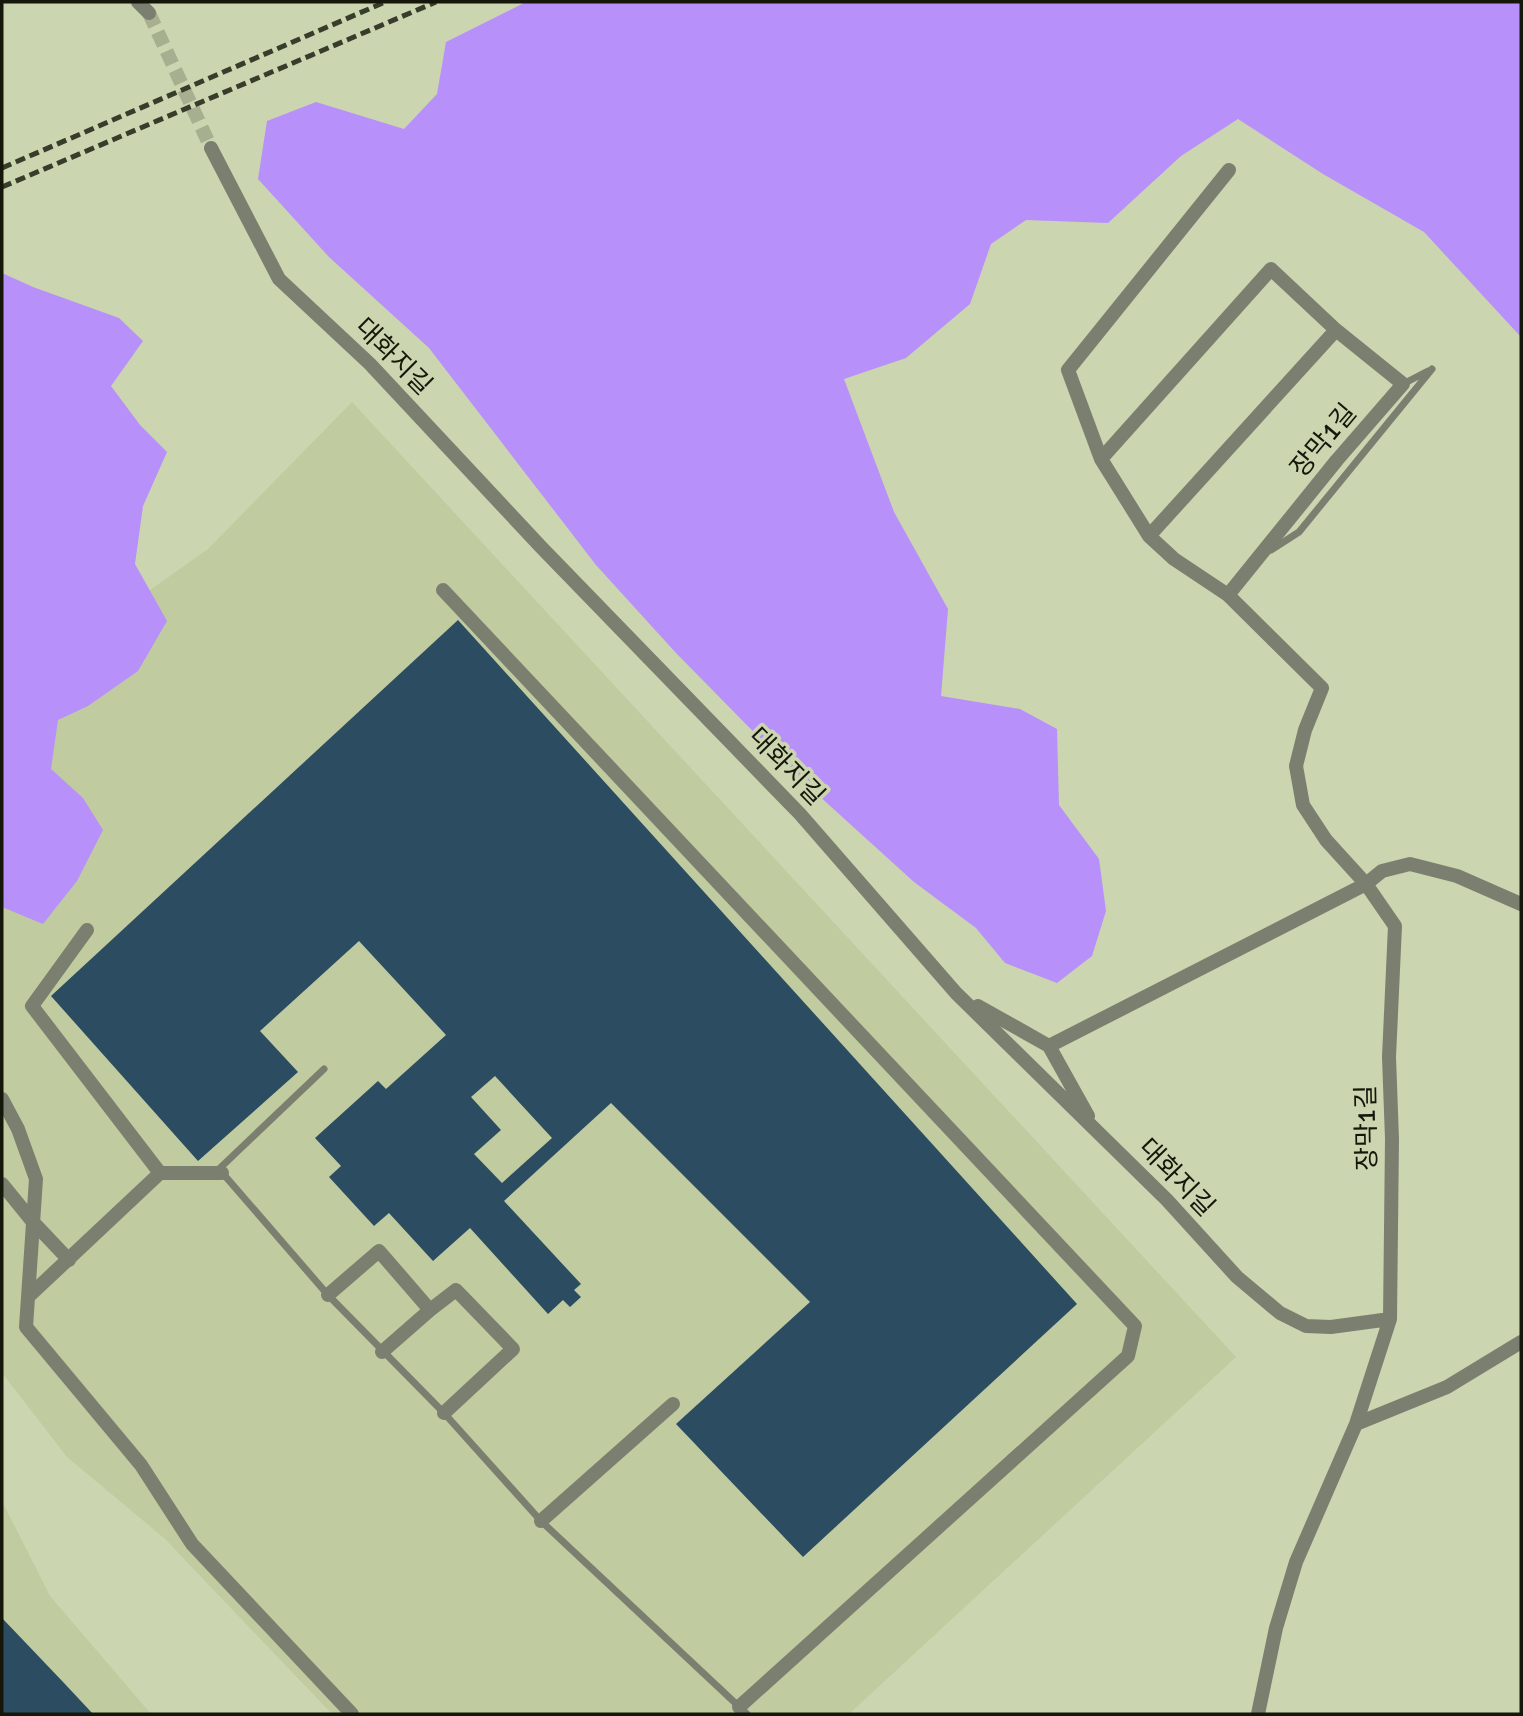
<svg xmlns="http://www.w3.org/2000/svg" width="1523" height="1716" font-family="Signika,'Noto Sans KR',sans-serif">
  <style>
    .built { fill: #c0cba0 }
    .green { fill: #b790fa }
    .building { fill: #2c4c61; fill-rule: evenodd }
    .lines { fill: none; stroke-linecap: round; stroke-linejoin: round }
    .minor-tunnel { stroke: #a6af8f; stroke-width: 14; stroke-dasharray: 14 7; stroke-linecap: butt }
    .service { stroke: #7b7f70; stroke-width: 7 }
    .minor { stroke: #7b7f70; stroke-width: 14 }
    .rail { stroke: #383d2b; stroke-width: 5; stroke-dasharray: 10 5; stroke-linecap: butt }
    .labels { text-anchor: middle; stroke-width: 7; stroke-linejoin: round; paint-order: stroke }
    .street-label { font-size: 26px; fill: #14170a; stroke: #cbd5b0 }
  </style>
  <rect width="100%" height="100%" fill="#cbd5b0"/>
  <path class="built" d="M352,402L1236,1357L849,1714H332L164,1538L67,1457L2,1373V695L208,549Z
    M2,1501L50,1596L151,1714H2Z"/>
  <path class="green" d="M526,2H1521V337L1424,232L1323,174L1238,119L1181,156L1108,223L1026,220L991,244L970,304L906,358L844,379L894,512L948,609L941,696L1020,709L1057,729L1059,805L1099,859L1106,911L1092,956L1057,983L1005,963L976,928L914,882L796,775L676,653L596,565L429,348L329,257L258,179L267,121L316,102L404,129L437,94L446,42Z
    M2,273L33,287L119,318L143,341L111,386L140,425L167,452L143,506L135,564L167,621L138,671L88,706L58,720L51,769L83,798L103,830L77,881L43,924L2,907Z"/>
  <path class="building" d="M458,620L1077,1304L803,1557L676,1424L810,1302L611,1103L504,1201L581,1284L574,1290L581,1297L570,1307L563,1300L548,1314L470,1228L433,1261L389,1213L374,1226L329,1177L341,1166L315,1138L378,1081L386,1089L446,1035L359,941L260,1031L298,1072L198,1161L51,996ZM495,1076L552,1138L502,1183L474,1154L501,1130L471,1097Z
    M2,1618L64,1683L93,1714H2Z"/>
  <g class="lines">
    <path class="minor-tunnel" d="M149,13L211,148"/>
    <path class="service" d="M1403,384L1428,371
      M1271,550L1299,532L1432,369
      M324,1069L219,1169L328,1295L444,1413L541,1521L747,1714"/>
    <path class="minor" d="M138,2L149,13
      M211,148L279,279L370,364L541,547L800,814L956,993L1167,1200L1237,1277L1280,1313L1306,1326L1331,1327L1390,1319
      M1229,170L1068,370L1101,459L1149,536L1174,559L1228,595L1322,688L1305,730L1296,766L1303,805L1326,840L1366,884L1395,926L1389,1057L1392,1139L1390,1319L1356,1424L1296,1562L1276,1628L1258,1714
      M1101,459L1271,269L1336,330L1403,384L1337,460L1228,595
      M1149,536L1336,330
      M443,590L1135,1326L1128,1356L739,1707
      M87,930L32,1006L160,1173H222
      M978,1006L1049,1046L1088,1116
      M1049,1046L1366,884L1382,871L1410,864L1457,876L1521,904
      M2,1099L18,1129L36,1179L26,1327L141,1465L192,1544L352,1714
      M2,1184L33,1222L69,1260
      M328,1295L379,1251L430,1310
      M28,1297L160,1173
      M382,1352L430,1310L456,1290L513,1349L444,1413
      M1356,1424L1447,1387L1521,1342
      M541,1521L673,1404"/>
    <path class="rail" d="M2,168L385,2
      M2,187L436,2"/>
  </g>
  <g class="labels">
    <g class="street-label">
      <text transform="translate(394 356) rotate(45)" y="9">대화지길</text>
      <text transform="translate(1323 440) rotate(-50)" y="9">장막1길</text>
      <text transform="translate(787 766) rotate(46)" y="9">대화지길</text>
      <text transform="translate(1366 1128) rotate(-91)" y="9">장막1길</text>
      <text transform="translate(1177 1177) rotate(46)" y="9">대화지길</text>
    </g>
  </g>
  <rect width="1523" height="1716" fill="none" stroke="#14170a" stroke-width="7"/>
</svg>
